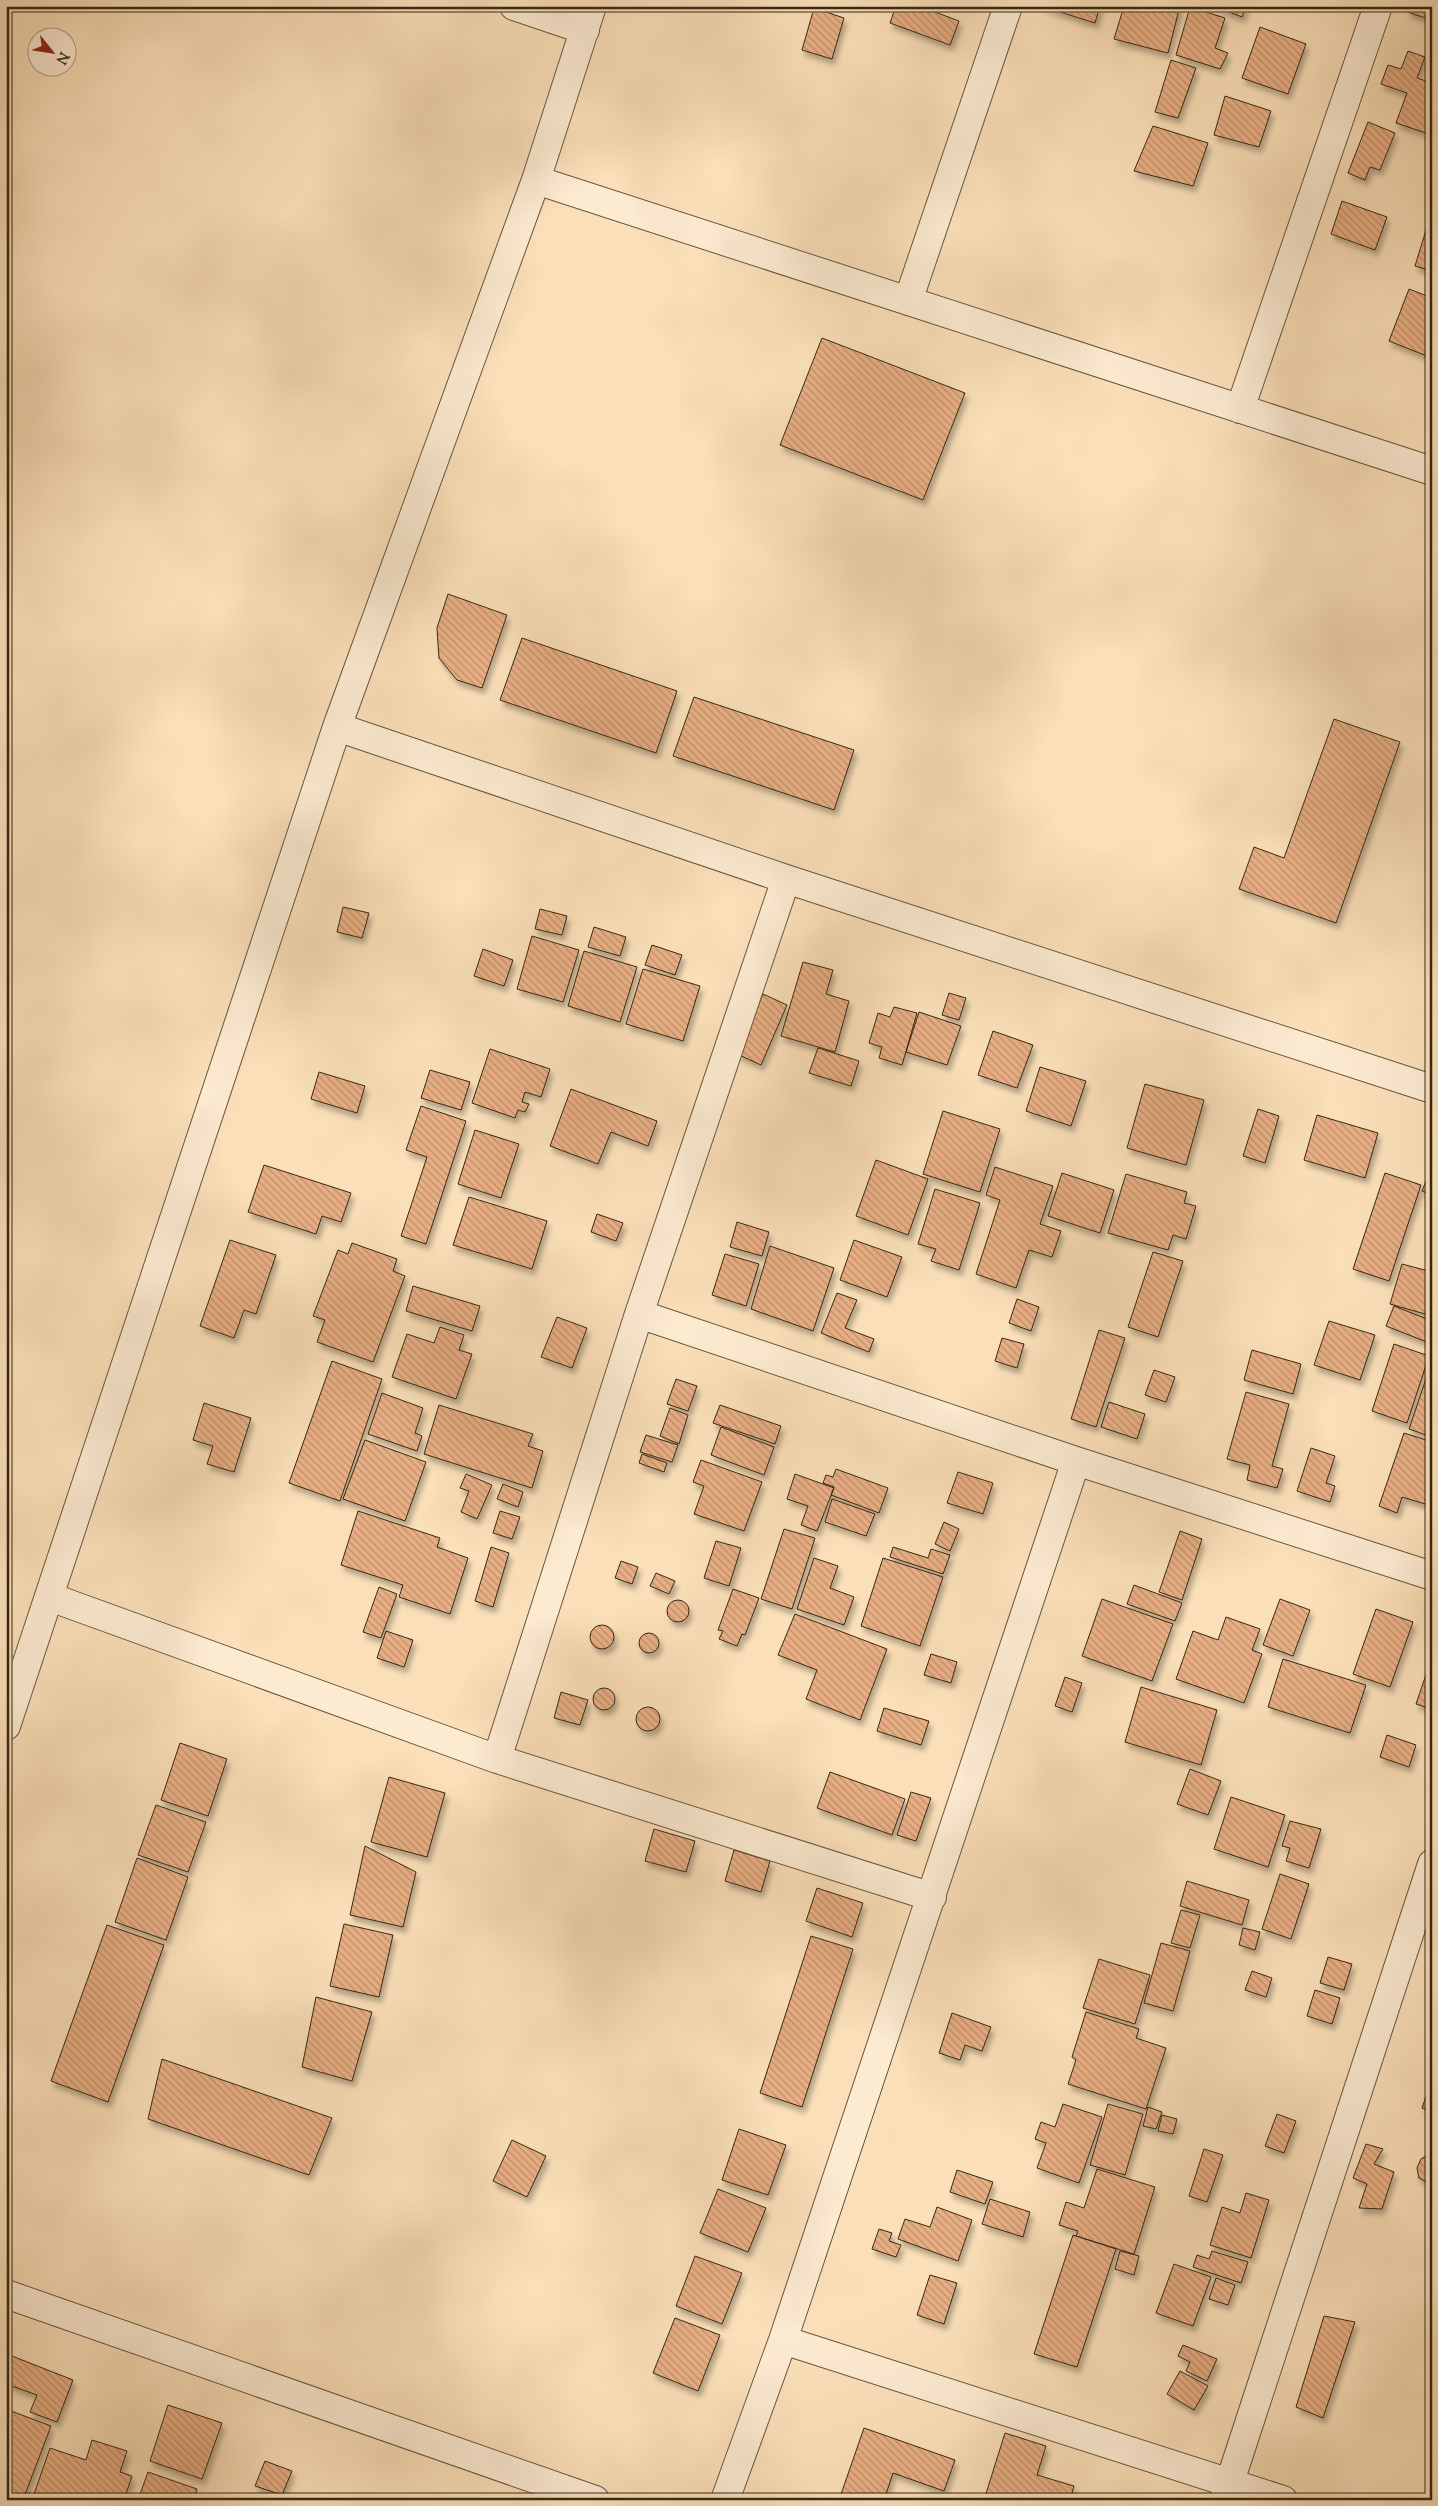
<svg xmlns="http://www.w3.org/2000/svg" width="1438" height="2506" font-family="'Sorts Mill Goudy',serif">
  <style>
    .building { fill: url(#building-back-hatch); stroke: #362814; filter: url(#shadow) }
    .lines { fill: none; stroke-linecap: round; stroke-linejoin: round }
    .minor-casing { stroke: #67563d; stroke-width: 30 }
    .minor { stroke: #fcead1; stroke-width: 28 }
  </style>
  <defs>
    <pattern id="building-back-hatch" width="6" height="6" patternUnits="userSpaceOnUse" patternTransform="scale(1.25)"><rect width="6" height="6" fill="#e9af84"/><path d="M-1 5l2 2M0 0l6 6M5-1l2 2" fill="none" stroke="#be8e6b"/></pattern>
    <filter id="shadow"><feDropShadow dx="3" dy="5.5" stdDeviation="2.5" flood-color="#0004"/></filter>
  </defs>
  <rect width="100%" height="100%" fill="#fadfb8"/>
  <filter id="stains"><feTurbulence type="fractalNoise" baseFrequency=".004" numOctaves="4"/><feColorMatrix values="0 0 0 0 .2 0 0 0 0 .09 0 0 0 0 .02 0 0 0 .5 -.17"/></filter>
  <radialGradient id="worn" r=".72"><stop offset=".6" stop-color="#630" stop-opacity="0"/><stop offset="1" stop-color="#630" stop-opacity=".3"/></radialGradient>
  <path class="building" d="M896,6H919L959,21L950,45L890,23Z
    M1041,6H1100L1095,23Z
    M1124,6H1180L1168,53L1114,39Z
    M1213,6H1246L1242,17Z
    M1409,6H1432V20L1407,12Z
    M1190,7L1225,18L1215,48L1228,53L1220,69L1176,55Z
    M814,8L844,18L832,59L802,50Z
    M1260,27L1306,44L1288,94L1242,78Z
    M1408,51L1425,57L1417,78L1432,83V135L1396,123L1407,93L1381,84L1388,65L1401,69Z
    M1171,60L1196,68L1178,118L1155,112Z
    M1225,96L1271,111L1259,147L1214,135Z
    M1368,122L1395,133L1380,170L1370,167L1365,180L1348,173Z
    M1153,126L1208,143L1193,186L1134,171Z
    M1342,201L1387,217L1375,250L1331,234Z
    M1431,214H1432V271L1415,266Z
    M1409,289L1432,298V358L1389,341Z
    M822,338L965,393L923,500L780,445Z
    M448,594L507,615L482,688L457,680L439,658L437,628Z
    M522,638L677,691L656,753L500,700Z
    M694,697L854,750L834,810L673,756Z
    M1334,719L1400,742L1336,923L1239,889L1254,847L1284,858Z
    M343,907L369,913L362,938L337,932Z
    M540,909L567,916L562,935L535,929Z
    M594,927L626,937L620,956L588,947Z
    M532,936L579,950L563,1002L517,989Z
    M652,945L682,955L675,975L645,965Z
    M483,949L513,960L504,986L474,976Z
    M584,951L637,967L620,1022L568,1006Z
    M803,962L833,970L826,994L849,1001L835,1052L781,1036Z
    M643,969L700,986L683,1041L626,1024Z
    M949,993L966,998L959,1020L942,1015Z
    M763,994L787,1005L761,1065L737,1054Z
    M894,1007L917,1013L902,1065L879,1058L882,1047L869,1043L878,1013L890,1017Z
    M919,1012L961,1026L947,1065L906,1052Z
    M993,1031L1033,1045L1017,1088L978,1075Z
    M818,1048L859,1061L851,1086L809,1073Z
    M490,1049L550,1069L541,1097L525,1092L522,1102L529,1104L525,1112L518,1110L515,1118L472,1103Z
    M1040,1067L1086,1081L1071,1126L1026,1111Z
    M430,1070L470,1082L461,1110L421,1098Z
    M319,1072L365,1086L357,1113L311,1099Z
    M1145,1084L1204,1100L1186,1165L1127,1148Z
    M571,1089L657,1121L648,1146L611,1132L598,1164L550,1146Z
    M421,1106L466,1121L426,1244L401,1236L427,1157L406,1150Z
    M1258,1109L1279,1116L1265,1163L1243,1156Z
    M943,1111L1000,1129L980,1192L923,1174Z
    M1317,1115L1378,1133L1365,1178L1304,1160Z
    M475,1130L519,1144L501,1198L458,1184Z
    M876,1160L928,1179L908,1235L856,1216Z
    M264,1165L351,1193L341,1222L322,1216L316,1234L248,1212Z
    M1432,1166V1195L1422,1191Z
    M995,1167L1053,1186L1040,1224L1061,1231L1052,1257L1029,1250L1016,1288L976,1274L1000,1200L986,1195Z
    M1062,1173L1114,1190L1100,1233L1048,1216Z
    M1385,1173L1421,1185L1389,1281L1353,1269Z
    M1126,1174L1187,1192L1184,1203L1196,1206L1186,1239L1173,1235L1168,1250L1108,1233Z
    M935,1189L980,1203L959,1270L931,1261L936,1249L918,1244Z
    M469,1197L547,1221L532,1269L453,1245Z
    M597,1214L623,1223L616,1241L591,1232Z
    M737,1222L769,1232L762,1256L730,1247Z
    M230,1240L276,1255L256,1314L244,1310L234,1338L200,1326Z
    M854,1240L902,1257L887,1297L840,1280Z
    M352,1243L397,1259L393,1271L405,1276L373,1362L317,1342L325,1320L313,1316L338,1250L348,1254Z
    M770,1246L834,1268L813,1331L751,1309Z
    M1153,1252L1183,1261L1158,1337L1128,1327Z
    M725,1254L759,1264L746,1306L712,1295Z
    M1402,1264L1432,1272V1316L1390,1304Z
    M413,1286L480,1306L472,1331L406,1311Z
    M837,1293L857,1300L845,1328L874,1339L869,1352L821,1333Z
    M1017,1299L1039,1307L1031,1331L1009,1323Z
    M1394,1306L1432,1321V1330L1427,1342L1386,1326Z
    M557,1317L587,1328L572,1368L541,1357Z
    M1329,1321L1375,1335L1360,1380L1314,1365Z
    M440,1327L464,1335L459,1350L472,1354L456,1399L392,1377L407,1334L434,1343Z
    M1099,1330L1125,1338L1096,1427L1071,1419Z
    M1002,1338L1024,1344L1017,1368L995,1361Z
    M1394,1344L1429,1356L1407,1423L1372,1411Z
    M1252,1350L1301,1364L1293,1394L1244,1380Z
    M332,1361L382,1379L340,1501L289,1483Z
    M1154,1370L1175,1377L1166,1402L1145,1395Z
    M1429,1370L1432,1371V1437L1409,1429Z
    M676,1379L697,1386L688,1411L667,1404Z
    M1246,1392L1289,1404L1272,1466L1283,1469L1277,1488L1247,1480L1250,1465L1227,1459Z
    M382,1393L423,1408L415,1433L422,1436L417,1451L368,1434Z
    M1109,1402L1145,1414L1137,1439L1101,1427Z
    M204,1403L251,1418L234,1472L207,1464L213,1446L193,1440Z
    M439,1405L533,1434L528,1446L543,1451L532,1488L424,1454Z
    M720,1405L781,1426L775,1444L713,1423Z
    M670,1408L688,1415L679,1444L660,1436Z
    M721,1427L774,1447L764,1475L711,1455Z
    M1404,1433L1432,1442V1506L1402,1497L1397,1513L1379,1506Z
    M646,1435L678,1445L672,1462L640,1452Z
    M365,1440L426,1462L405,1521L343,1499Z
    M1311,1448L1335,1456L1326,1483L1335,1486L1330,1502L1297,1491Z
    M642,1454L667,1463L664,1472L639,1463Z
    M701,1460L762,1482L744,1531L694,1514L704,1486L693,1482Z
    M836,1469L888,1488L879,1513L831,1495L834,1487L823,1483L826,1475L833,1477Z
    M958,1472L993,1483L983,1514L947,1503Z
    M466,1474L492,1485L477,1519L461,1512L469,1491L460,1488Z
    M795,1474L834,1488L817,1531L801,1525L808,1506L787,1499Z
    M503,1484L523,1492L518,1507L497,1499Z
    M832,1499L875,1514L866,1536L825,1522Z
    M358,1511L440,1538L437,1547L468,1558L450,1614L399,1597L403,1585L341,1565Z
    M500,1511L520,1517L512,1539L493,1533Z
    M944,1522L959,1529L950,1551L935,1544Z
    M784,1529L815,1538L792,1609L761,1599Z
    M1180,1531L1202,1539L1182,1600L1159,1592Z
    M716,1541L741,1548L729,1586L704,1578Z
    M491,1547L509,1553L493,1607L475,1601Z
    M893,1547L928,1558L931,1549L950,1555L943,1574L890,1557Z
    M814,1558L838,1566L830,1588L854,1597L844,1625L797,1609Z
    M883,1558L943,1577L920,1646L861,1626Z
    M621,1561L638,1567L632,1584L615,1578Z
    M656,1573L675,1581L669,1594L650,1586Z
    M1134,1585L1182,1603L1175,1621L1127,1604Z
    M379,1587L397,1594L381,1638L363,1632Z
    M733,1589L759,1598L745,1635L742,1634L737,1646L719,1639L723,1631L718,1630Z
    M1102,1599L1173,1624L1152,1681L1082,1656Z
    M1280,1599L1310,1610L1293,1656L1263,1645Z
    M667 1611a11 11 0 1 1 22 0a11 11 0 1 1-22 0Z
    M1376,1609L1413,1622L1390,1687L1353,1674Z
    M795,1614L887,1649L860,1720L806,1699L817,1670L778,1655Z
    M1226,1617L1260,1629L1252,1650L1262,1654L1244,1703L1176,1679L1193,1631L1218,1640Z
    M590 1637a12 12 0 1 1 24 0a12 12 0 1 1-24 0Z
    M386,1631L413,1640L404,1667L377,1658Z
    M639 1643a10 10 0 1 1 20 0a10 10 0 1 1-20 0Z
    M931,1654L957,1662L951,1683L924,1675Z
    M1432,1657V1709L1416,1704Z
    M1283,1659L1366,1685L1350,1733L1268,1707Z
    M1065,1677L1082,1683L1072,1712L1055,1706Z
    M1141,1687L1217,1710L1201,1765L1125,1742Z
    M593 1699a11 11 0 1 1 22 0a11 11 0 1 1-22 0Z
    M561,1692L588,1700L580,1725L554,1718Z
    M636 1719a12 12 0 1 1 24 0a12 12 0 1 1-24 0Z
    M884,1708L929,1721L921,1745L877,1731Z
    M1387,1735L1416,1745L1409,1767L1380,1757Z
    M180,1743L227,1759L208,1816L161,1800Z
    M1190,1769L1221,1781L1208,1815L1177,1804Z
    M830,1772L905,1799L892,1835L817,1808Z
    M389,1777L445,1793L427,1857L371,1842Z
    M911,1792L931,1798L916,1841L897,1835Z
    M1231,1797L1285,1815L1268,1867L1214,1849Z
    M156,1805L206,1822L188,1872L138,1855Z
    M1290,1821L1321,1829L1309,1868L1286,1861L1290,1848L1282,1846Z
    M654,1829L695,1841L686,1872L645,1861Z
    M365,1846L416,1872L403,1927L350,1915Z
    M734,1850L770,1861L761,1892L725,1881Z
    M137,1858L188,1877L166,1940L115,1922Z
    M1280,1874L1309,1884L1291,1939L1262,1929Z
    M1187,1881L1249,1900L1242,1925L1180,1906Z
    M817,1888L863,1903L852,1937L806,1921Z
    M1181,1910L1200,1915L1190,1948L1171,1943Z
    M344,1924L393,1935L379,1997L330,1986Z
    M107,1925L164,1945L108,2102L51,2081Z
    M1243,1928L1260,1932L1255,1950L1239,1945Z
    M811,1936L853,1949L802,2107L760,2093Z
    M1161,1943L1190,1951L1173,2011L1144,2003Z
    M1328,1957L1352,1964L1344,1990L1320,1983Z
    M1099,1959L1150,1975L1135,2024L1083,2008Z
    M1252,1971L1272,1978L1266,1997L1245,1990Z
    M1315,1990L1340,1998L1332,2024L1307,2016Z
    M316,1997L372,2012L352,2081L302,2067Z
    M1086,2012L1139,2029L1136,2038L1166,2048L1146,2109L1068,2084L1076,2060L1072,2057Z
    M952,2013L991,2027L982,2051L965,2045L960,2060L939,2053Z
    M162,2059L332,2118L309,2175L148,2119Z
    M1432,2079V2112L1422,2108Z
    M1063,2104L1102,2117L1079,2183L1037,2168L1046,2143L1035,2139L1041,2122L1055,2127Z
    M1108,2104L1143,2114L1125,2175L1090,2165Z
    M1148,2107L1162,2112L1156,2129L1143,2126Z
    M1277,2114L1296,2121L1284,2153L1265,2146Z
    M1162,2115L1177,2119L1173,2134L1158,2131Z
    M739,2129L786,2145L768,2195L722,2180Z
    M512,2140L546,2156L527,2197L493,2181Z
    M1366,2144L1383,2149L1374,2164L1394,2172L1382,2209L1359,2208L1367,2184L1353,2178Z
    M1204,2149L1223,2155L1207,2202L1189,2196Z
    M1429,2154H1432L1431,2184L1419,2178L1417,2168L1421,2159Z
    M1097,2169L1155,2187L1134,2254L1076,2236L1078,2231L1059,2225L1066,2202L1084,2208Z
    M957,2170L993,2182L985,2204L950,2192Z
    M718,2189L766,2208L748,2252L700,2233Z
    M1246,2193L1269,2200L1251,2258L1210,2245L1222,2207L1240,2213Z
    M990,2199L1030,2212L1023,2237L982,2224Z
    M937,2207L972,2220L958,2261L898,2239L905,2219L930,2227Z
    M879,2229L892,2233L889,2241L901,2245L896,2257L872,2249Z
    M1073,2235L1116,2249L1077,2367L1034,2354Z
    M1120,2251L1139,2256L1134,2275L1115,2269Z
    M1212,2251L1248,2262L1241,2283L1193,2267L1197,2255L1209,2259Z
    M695,2256L742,2273L722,2324L676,2306Z
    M1174,2264L1211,2277L1193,2326L1156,2313Z
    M930,2275L957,2283L944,2324L917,2315Z
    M1216,2278L1235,2285L1228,2305L1209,2299Z
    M1324,2316L1355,2322L1323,2418L1296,2407Z
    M675,2318L720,2335L698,2391L653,2373Z
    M1183,2345L1217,2359L1207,2381L1186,2371L1190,2362L1178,2356Z
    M12,2356L73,2380L57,2422L30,2412L37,2395L6,2384V2373Z
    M1180,2371L1208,2386L1194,2410L1167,2394Z
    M168,2405L222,2423L202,2479L150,2461Z
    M6,2409L51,2426L23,2500L6,2499Z
    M864,2428L955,2460L944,2491L893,2473L884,2500H839Z
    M1005,2433L1046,2446L1037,2475L1074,2486L1070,2500H984Z
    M92,2440L127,2451L120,2472L132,2476L124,2500H32L50,2448L86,2460Z
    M265,2461L292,2471L282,2495L255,2486Z
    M148,2472L197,2489L194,2500H138Z
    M296,2496L307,2500H294Z"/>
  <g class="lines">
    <g class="minor-casing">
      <path id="minor" d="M514,6L585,30
        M536,180L1432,471
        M908,301L1008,6
        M1240,409L1378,6
        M337,727L786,879L1432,1089
        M639,1314L1076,1461L1432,1576
        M50,1597L497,1759L932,1897
        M6,1726L337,727L536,180L592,6
        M497,1759L639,1314L786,879
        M6,2294L595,2500
        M783,2340L1283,2500
        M725,2500L783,2340L1076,1461
        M1224,2500L1432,1864"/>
    </g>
    <use href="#minor" class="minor"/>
  </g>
  <rect width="1438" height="2506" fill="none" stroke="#fadfb8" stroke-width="25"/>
  <rect x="8" y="8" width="1423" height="2491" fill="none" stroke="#362814" stroke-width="2.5"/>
  <rect x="12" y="12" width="1413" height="2481" fill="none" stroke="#362814"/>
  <g transform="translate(52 52) rotate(120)"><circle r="24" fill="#fcead1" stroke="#ad9c85"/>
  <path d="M0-4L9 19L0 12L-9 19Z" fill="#8f2418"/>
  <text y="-8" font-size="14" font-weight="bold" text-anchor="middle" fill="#362814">N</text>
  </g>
  <rect width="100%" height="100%" filter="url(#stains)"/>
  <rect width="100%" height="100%" fill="url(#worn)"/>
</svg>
